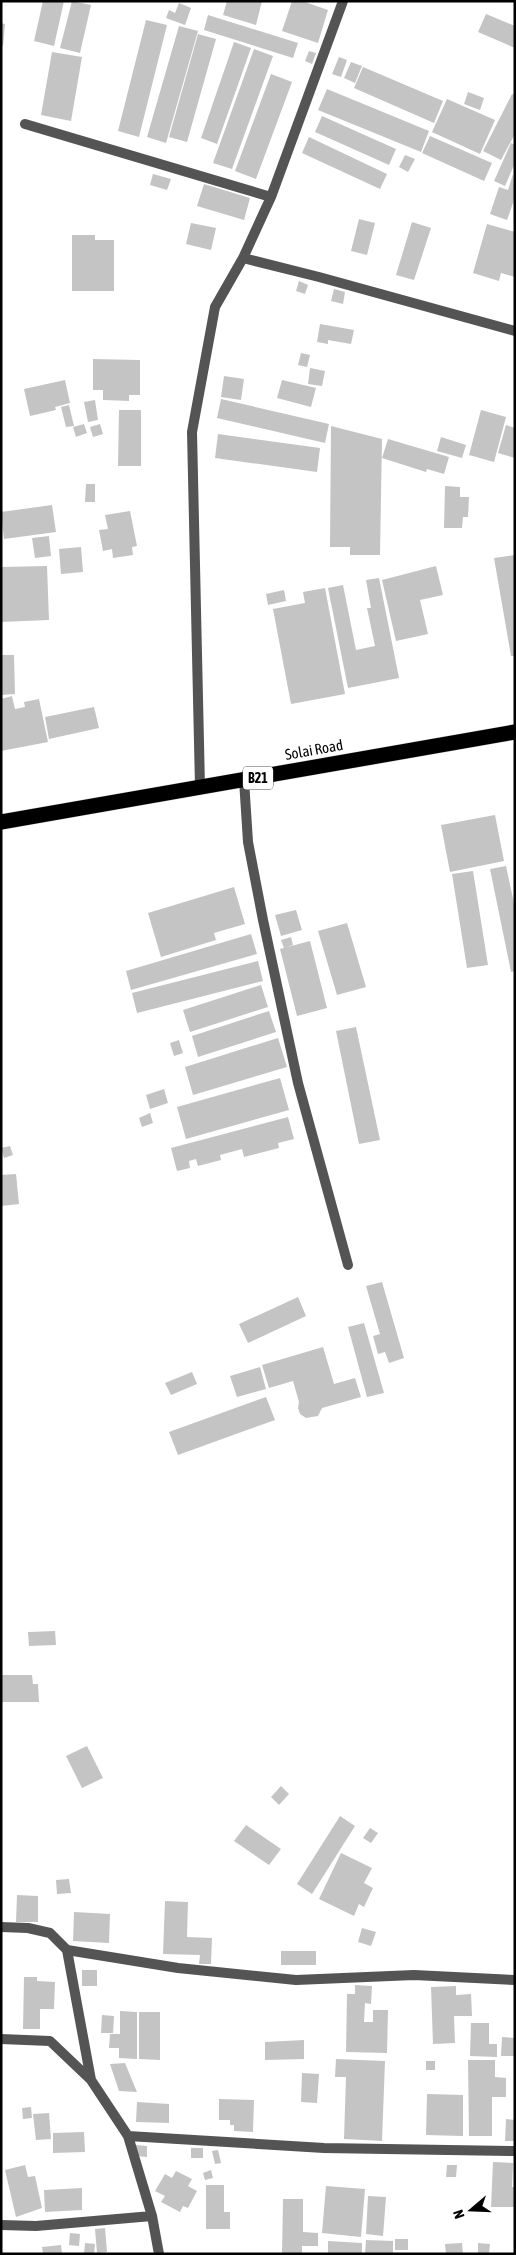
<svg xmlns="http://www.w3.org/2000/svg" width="516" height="2255" font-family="'Asap Condensed',sans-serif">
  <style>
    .building { fill: #c4c4c4 }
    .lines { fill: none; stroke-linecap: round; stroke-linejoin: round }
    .highway-casing { stroke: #dbdbdb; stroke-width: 16 }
    .street { stroke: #545454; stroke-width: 10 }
    .highway { stroke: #000; stroke-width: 15 }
    .labels { text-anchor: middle; stroke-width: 4; stroke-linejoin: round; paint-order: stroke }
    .shield { fill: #fff; stroke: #4c4c4c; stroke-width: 1 }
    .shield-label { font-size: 14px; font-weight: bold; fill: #000 }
    .street-label { font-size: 15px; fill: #000; stroke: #fff }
  </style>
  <rect width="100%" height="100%" fill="#fff"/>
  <path class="building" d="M43,1H64L54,46L34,41Z
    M72,1L91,5L80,53L60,48Z
    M227,1H262L256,25L223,15Z
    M292,1H302L328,10L318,43L282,31Z
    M179,3L191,8L185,25L166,18L169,10L175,13Z
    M486,14L515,26V48L478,32Z
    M208,15L298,43L293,58L204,30Z
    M146,20L167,25L139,137L118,131Z
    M1,23L5,24L3,46H1Z
    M179,26L198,31L166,143L147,137Z
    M198,34L216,39L187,142L169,137Z
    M234,42L251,48L217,144L201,138Z
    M254,49L273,56L232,169L213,163Z
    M309,51L316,53L312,64L305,61Z
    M52,52L82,57L71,121L41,115Z
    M339,57L347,60L341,77L332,74Z
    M351,62L362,66L355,83L344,78Z
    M363,67L443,101L434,123L354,88Z
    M271,74L292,82L256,179L235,171Z
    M327,89L429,131L421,152L318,110Z
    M468,92L484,98L480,110L464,104Z
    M512,94L515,95V134L501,160L483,151Z
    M447,99L495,120L480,154L432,132Z
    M322,116L396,149L389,165L315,132Z
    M430,136L492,163L484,181L422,153Z
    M309,137L387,174L380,189L302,153Z
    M511,143L515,145V163L505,186L494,181Z
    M405,155L415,159L408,172L399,167Z
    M153,174L171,179L167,190L150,185Z
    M513,174L515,197L507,220L490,214L499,187L508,190Z
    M204,184L250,198L244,220L197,206Z
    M359,219L375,223L367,255L351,251Z
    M412,222L431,228L414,280L396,275Z
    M191,223L216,228L211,250L186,244Z
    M487,224L515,232V277L501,273L499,281L473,273Z
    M72,235H95V240H114V291H72Z
    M299,281L308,285L305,294L296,291Z
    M334,289L345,292L343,304L331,301Z
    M320,324L354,330L351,344L328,340V344L317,342Z
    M301,353L310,355L307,367L298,365Z
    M93,359L140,360V395H129V401L103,400V390H93Z
    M310,368L325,371L322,386L308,384Z
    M224,376L244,379L241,400L221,397Z
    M65,380L70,403L55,407L56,410L30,416L24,389Z
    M282,380L316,388L311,407L277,398Z
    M221,399L329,424L325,443L217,418Z
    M95,400L98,420L88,422L84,402Z
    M69,405L74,426L66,427L61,407Z
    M119,410H141V466H118Z
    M481,410L506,417L494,462L469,455Z
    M84,424L87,433L76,437L73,427Z
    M100,424L103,434L93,437L90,427Z
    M506,425L515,428V458L498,453Z
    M331,426L382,439L380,555H350V547H330Z
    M218,434L320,448L317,472L215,458Z
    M441,437L466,445L462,458L437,451Z
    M388,439L449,457L444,474L427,469L426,472L382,458Z
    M86,484H95V502H85Z
    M445,486L460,487V497H469L468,517H463L462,528H444Z
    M52,505L56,532L4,539L1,512Z
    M130,511L137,546L132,547L133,555L113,558L112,549L103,551L99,530L108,529L105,515Z
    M49,536L51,556L35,558L32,538Z
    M81,547L83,572L61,574L59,549Z
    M515,555V656H511L494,558Z
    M47,566L49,620L1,622V567Z
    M436,566L443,595L420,600L428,634L396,641L382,580Z
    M379,578L399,678L348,688L328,588L343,585L356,650L375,646L367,608H371L366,580Z
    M325,588L345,694L291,704L273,609L305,603L303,592Z
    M284,590L286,601L268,605L266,594Z
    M1,655H14L15,694L1,695Z
    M12,696L15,709L25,707L24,702L39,699L48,742L1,751V699Z
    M94,707L99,728L49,739L45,717Z
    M495,815L504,861L450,872L441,825Z
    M506,866L515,908V971L511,972L490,869Z
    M473,871L488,965L467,968L452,874Z
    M234,887L245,924L214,933L216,940L161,957L148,913Z
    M296,910L302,930L281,936L275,915Z
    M347,923L366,987L337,995L318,931Z
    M251,934L257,954L131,990L126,971Z
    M291,937L293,945L284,948L281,940Z
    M310,941L327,1008L297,1016L280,949Z
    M258,961L263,981L137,1013L132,993Z
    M261,985L268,1007L190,1032L183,1010Z
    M269,1011L276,1032L198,1057L192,1036Z
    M356,1027L380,1140L359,1144L336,1031Z
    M278,1038L287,1067L193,1095L185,1067Z
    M179,1040L183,1053L174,1056L170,1043Z
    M280,1078L289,1110L186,1139L177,1107Z
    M164,1089L168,1103L150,1109L146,1095Z
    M150,1113L153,1123L142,1127L139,1118Z
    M288,1117L294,1139L278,1143L279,1148L244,1157L242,1149L220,1155L221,1160L198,1166L196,1159L189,1161L190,1168L177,1171L171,1148Z
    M10,1146L13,1155L4,1158L1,1148Z
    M16,1174L19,1204L1,1206V1175Z
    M382,1282L404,1358L389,1363L385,1352L378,1354L373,1336L380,1334L366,1286Z
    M298,1297L306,1316L248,1343L239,1324Z
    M364,1323L384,1393L367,1397L348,1327Z
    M323,1347L334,1384L355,1378L361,1397L322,1408L318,1416L306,1418L300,1414L298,1408L299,1402L293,1381L269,1388L262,1365Z
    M260,1367L266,1389L237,1397L230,1376Z
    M192,1372L197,1384L171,1395L165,1383Z
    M266,1397L275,1420L178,1455L169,1432Z
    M55,1631L56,1645L29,1646L28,1632Z
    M1,1675H32L33,1684H38L39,1702H1Z
    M87,1746L103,1778L82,1788L66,1756Z
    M281,1786L289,1794L279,1805L271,1797Z
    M340,1816L355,1826L312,1894L297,1884Z
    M246,1825L281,1849L269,1865L234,1841Z
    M370,1828L378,1833L371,1843L363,1838Z
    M341,1853L372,1868L364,1883L373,1888L364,1907L359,1904L354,1916L319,1899Z
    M69,1879L71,1893L57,1894L56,1880Z
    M17,1895L38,1896V1922H16Z
    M165,1901L188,1902L187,1937L212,1938L211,1964H199L200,1955L163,1954Z
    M74,1912L110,1914L109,1943L73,1941Z
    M362,1928L376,1932L371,1946L358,1942Z
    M281,1951H316V1965H281Z
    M82,1970H97V1986H82Z
    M24,1977H37V1981L55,1982L54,2009H40V2029H23Z
    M355,1985L372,1986L371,2004L365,2003L364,2022H373V2010H388L387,2053L346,2052L347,1994H355Z
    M456,1986V1995L471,1994L472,2016H454L455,2043L433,2044L431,1987Z
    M120,2011L137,2012V2059L119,2058V2048H109L110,2034H120Z
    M139,2012H160V2060L139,2059Z
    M102,2015L114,2016L113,2033H101Z
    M471,2023H489V2044H497V2057L470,2056Z
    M502,2037L515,2038V2056H501Z
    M304,2040V2059L265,2060V2042Z
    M336,2059L385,2061L382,2141L344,2139L346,2077H335Z
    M468,2060H495V2077L506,2078V2097H492V2136H469Z
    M426,2061H435V2070H426Z
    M125,2063L137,2092L119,2091L110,2064Z
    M302,2073L319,2074L317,2103L301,2102Z
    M427,2094L463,2095V2136L426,2135Z
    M219,2099L254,2100L253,2132L234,2131V2125H230V2120H219Z
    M137,2102L169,2104V2123L136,2122Z
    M31,2107L32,2118L23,2119L22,2108Z
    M49,2113L51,2139L36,2140L33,2114Z
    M506,2119L515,2120V2141H505Z
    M84,2132L85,2152L53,2153V2133Z
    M136,2145L147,2146V2157L136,2156Z
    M191,2148H203V2158H191Z
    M218,2150L221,2163L215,2164L212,2151Z
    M493,2162L513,2163L512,2187H515V2207H491Z
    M25,2165L28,2177L35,2176L42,2208L16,2217L5,2170Z
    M447,2165H457L456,2177H446Z
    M211,2170L213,2178L205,2180L203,2173Z
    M176,2171L192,2179L188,2186L197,2191L188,2208L183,2206L180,2212L161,2202L165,2196L155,2191L165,2174L172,2178Z
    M206,2185H224V2212H230V2229H206Z
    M326,2186L365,2189L361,2237L322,2233Z
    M82,2188V2210L45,2212L44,2190Z
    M368,2196L386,2197L383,2236L366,2234Z
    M283,2199H303V2232L318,2233V2246H302V2254H282Z
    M105,2228L107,2252L97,2253L95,2229Z
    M70,2233L80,2234L79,2246L69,2245Z
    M395,2239H408V2250H395Z
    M366,2240L393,2241V2254H365Z
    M328,2241L362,2243V2254H328Z
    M85,2243L95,2244L94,2254H84Z
    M462,2243L463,2254H446L445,2244Z
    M478,2243L490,2244L489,2254H478Z
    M61,2245L62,2254H43L42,2247Z"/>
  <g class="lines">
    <g class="highway-casing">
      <path id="highway" d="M1,822L515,732"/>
    </g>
    <path class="street" d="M25,124L271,197
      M243,258L319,277L515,331
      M244,780L248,842L263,920L298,1083L348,1265
      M200,787L192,432L215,307L243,258L271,197L343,1
      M1,1927L28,1928L50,1933L67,1950L91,2080
      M67,1950L178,1968L296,1980L414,1975L515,1980
      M1,2039L50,2041L91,2080L128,2136L152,2216L159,2254
      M128,2136L324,2148L515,2151
      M1,2225L36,2226L152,2216"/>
    <use href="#highway" class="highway"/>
  </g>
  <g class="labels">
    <rect class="shield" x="243" y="766.5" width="30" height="23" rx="4"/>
    <g class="shield-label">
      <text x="258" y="783">B21</text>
    </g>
    <g class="street-label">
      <text transform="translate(314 750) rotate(-10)" y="5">Solai Road</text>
    </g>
  </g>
  <rect width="516" height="2255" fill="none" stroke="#000000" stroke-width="5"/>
  <g transform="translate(471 2210) rotate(251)" stroke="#ffffff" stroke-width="4" paint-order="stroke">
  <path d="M0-4L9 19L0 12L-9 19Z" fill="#000000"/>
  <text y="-8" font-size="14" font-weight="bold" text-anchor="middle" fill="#000000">N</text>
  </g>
</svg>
